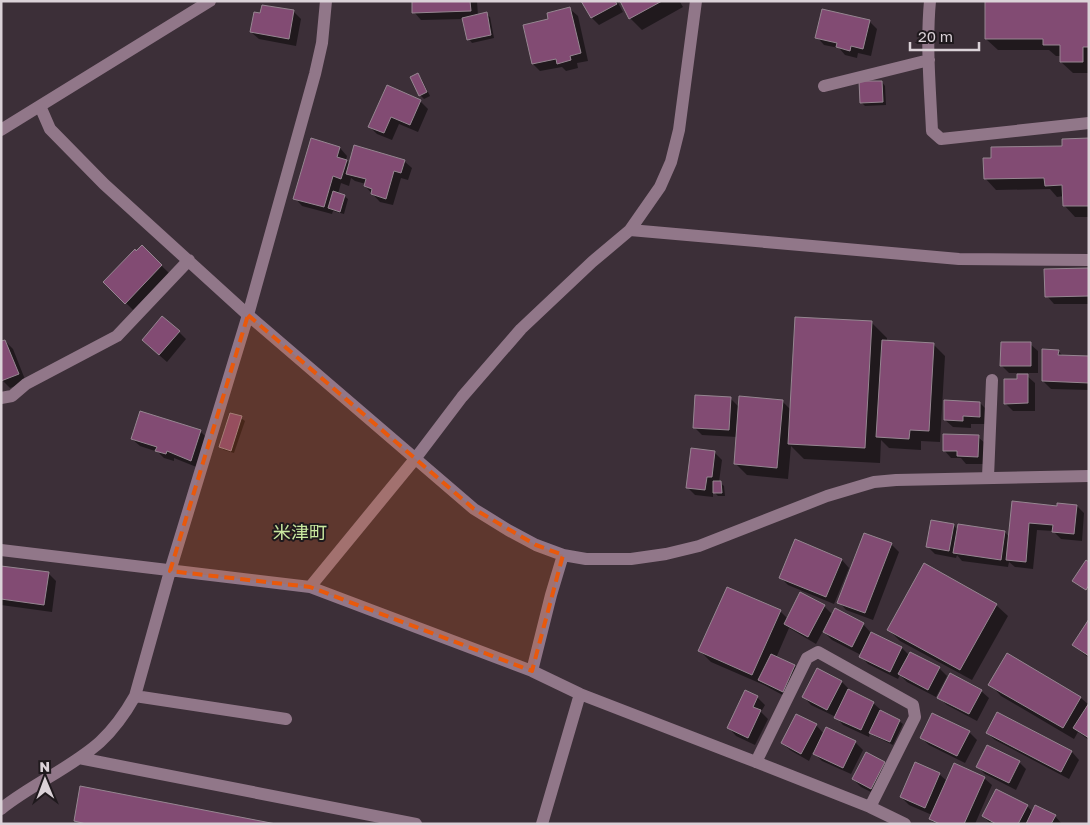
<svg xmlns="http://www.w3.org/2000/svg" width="1090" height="825" font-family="'Golos Text','Noto Sans JP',sans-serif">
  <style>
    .shadow { fill: #0007 }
    .building { fill: #824b73; stroke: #968691 }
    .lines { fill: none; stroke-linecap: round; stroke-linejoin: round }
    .minor { stroke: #917789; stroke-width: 12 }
    .marked { fill: #e8590c; fill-opacity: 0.2; stroke: #e8590c; stroke-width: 4; stroke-dasharray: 10 6; stroke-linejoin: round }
    .labels { text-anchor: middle; stroke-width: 4; stroke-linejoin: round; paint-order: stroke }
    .quarter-label { font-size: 18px; fill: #cae9a0; stroke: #1f191d }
  </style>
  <rect width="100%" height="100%" fill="#3c2f38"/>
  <path class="shadow" d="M413,1H477L478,16L486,14L490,17L494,38L472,43L469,39L464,19L421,20L414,12Z
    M583,1H617L623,12L599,25L592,18Z
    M621,1H681L680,2L683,7L642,30L630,18Z
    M1089,1V73H1073L1061,62V56H1056L1049,50H998L986,39Z
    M570,9L578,16L588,61L577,63L578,68L566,71L562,67L540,71L533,64L549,20Z
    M293,11L301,19L296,46L259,39L251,32Z
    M869,21L877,29L871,56L858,53L857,58L845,55L839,48L824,45L817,37Z
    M418,75L421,78L430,96L424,99L420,95Z
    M882,82L885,86L886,105L865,106L861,102Z
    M420,101L428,109L418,132L399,124L392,140L377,134L370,127Z
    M312,140L340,148L347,156L346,160L350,164L404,161L412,168L408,180L401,178L393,205L380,202L365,186L366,184L355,181L351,178L349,186L341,183L338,194L344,196L348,199L344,214L333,211L332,214L302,206L295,198Z
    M1089,140V217H1075L1064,205V196L1057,197L1050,189L996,190L985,178L1064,147Z
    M142,247L169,273L133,310L105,282Z
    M1089,269V304H1054L1047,296Z
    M872,323L887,338V342L933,344L945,356L940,442L921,441V450L889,448L881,440L880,463L804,459L791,446L788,479L747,475L735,463L737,437L702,435L694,427L730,398L740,408L782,401L791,410Z
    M179,332L186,339L167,362L151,348Z
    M5,341L13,349L26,382L10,388L2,380Z
    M1030,344L1038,351V373H1009L1001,365Z
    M1058,351L1063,356L1089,357V390L1051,389L1043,381Z
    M1027,376L1035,383V411H1013L1005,403L1018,380Z
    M980,403L988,411L987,424H971V428L953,427L945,420Z
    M241,418L245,421L234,453L224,450L221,447Z
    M200,431L208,439L199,468L174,458V461L164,458L158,452L140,446L132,439Z
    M978,437L986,444L985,464H966L961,458H951L944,450Z
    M714,452L722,460L719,482L724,486L725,496H718L713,491V497L695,495L687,487Z
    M1013,503L1058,507L1077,506L1084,513L1082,541L1061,539L1053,531L1037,530L1033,569L1015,567L1009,562L1008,567L962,561L957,555L956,558L935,554L928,547L953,525L958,530L1005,532L1009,537Z
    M795,541L842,560L849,568L834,604L788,585L780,577Z
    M891,544L899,552L873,620L846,610L839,602Z
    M1,567L48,573L56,581L52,612L1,605Z
    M801,594L824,606L833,615L863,624L871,633L902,648L909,655L939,668L947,676L936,697L907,682L900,675L898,679L868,664L860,656L861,655L832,640L823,631L816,644L789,628L776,658L795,666L802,674L790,699L764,685L711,662L700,651L780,611L788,619Z
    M996,605L1008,616L972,680L900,641L888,629Z
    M1089,622V658L1073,645Z
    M842,682L849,689L848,691L873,703L881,710L880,712L899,721L903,724L893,745L874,736L870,733L869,737L843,725L836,717L811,705L804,697Z
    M990,684L1081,698L1089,705V740L1078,732L1074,739L1001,696Z
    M981,691L989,698L977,721L947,705L939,698Z
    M757,697L765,705L761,712L768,719L755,745L736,736L729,728Z
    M997,714L1072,752L1079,760L1069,779L995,740L987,733Z
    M816,725L824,734L855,742L863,750L851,774L822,761L813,752L809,761L790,750L782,743Z
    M969,732L977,740L965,763L929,745L921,738Z
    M1019,762L1026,769L1016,790L985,774L978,767Z
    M884,763L892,771L879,796L861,787L853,779Z
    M939,774L947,781L984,778L992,785L975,824H935L930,819L932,815L909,805L901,797Z
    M1027,806L1033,812L1055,816L1062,824H991L983,816Z"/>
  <path class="building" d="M412,1H470L471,11L412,13Z
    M581,1H615L617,4L591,18Z
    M620,1H662L629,19Z
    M985,1H1089V47H1083V62H1060V45H1043V39H985Z
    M262,5L294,10L289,39L250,32L254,12L260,13Z
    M570,7L581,53L570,56L571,60L557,64L556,59L532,64L523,25L548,19L547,13Z
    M822,9L870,20L863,49L851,46L850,51L836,47L837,43L815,38Z
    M487,12L491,35L467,40L462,18Z
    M418,73L427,92L419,96L410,77Z
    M859,81H882L883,102L860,103Z
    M387,85L421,100L410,125L391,117L384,133L368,127Z
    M311,138L340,147L337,157L347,160L341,179L333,176L324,207L293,199Z
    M1089,138V206H1063L1062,185L1045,186L1044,178L984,179L983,158H991V147L1062,146V139Z
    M354,145L405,160L401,173L394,171L386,199L371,194L372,189L364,186L366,179L346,174Z
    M333,191L345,195L340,212L328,208Z
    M142,245L162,265L125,304L103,282L135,249L136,251Z
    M1089,268V296L1045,297L1044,269Z
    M162,316L180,331L159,355L142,340Z
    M795,317L872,321L865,448L788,444Z
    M5,340L19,374L1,381V341Z
    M882,340L934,343L929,431L910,430L909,439L876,437Z
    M1001,342H1031V366H1000Z
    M1042,349L1059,350L1058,355L1089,356V383L1042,381Z
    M1017,374H1028V403L1004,404V379H1017Z
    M695,395L731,397L729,430L693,428Z
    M739,396L783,400L777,468L734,464Z
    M944,400L980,402V417L963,416V421L944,420Z
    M140,411L201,430L191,461L167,451L166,454L155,451L157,447L131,439Z
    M230,413L242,416L231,451L219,447Z
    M943,434L979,435L978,457L957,456V451H943Z
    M691,448L715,451L712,477H707L705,490L686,488Z
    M713,481H721L722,493H713Z
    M1012,501L1057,506V503L1077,505L1074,534L1052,532L1053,525L1029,523L1026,562L1006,560Z
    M931,520L954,524L949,551L926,547Z
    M958,524L1005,531L1001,560L953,553Z
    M864,533L892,543L865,613L837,603Z
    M795,539L842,559L826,597L779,578Z
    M1086,560L1089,562V585L1086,590L1072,581Z
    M924,563L997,604L960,670L887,630Z
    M1,566L49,572L44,605L1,599Z
    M727,587L781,610L752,675L698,651Z
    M800,592L825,605L808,637L784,624Z
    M835,608L864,623L852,647L823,632Z
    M1089,619V656L1072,645Z
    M871,632L902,647L890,672L859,657Z
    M910,652L940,667L928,690L898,674Z
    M1007,653L1081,697L1063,728L988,685Z
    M771,654L795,665L783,692L758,680Z
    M817,668L842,681L827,710L802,697Z
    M950,673L982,690L969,714L937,698Z
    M848,689L874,702L861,730L834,718Z
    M745,690L758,696L753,707L761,710L748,738L727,728Z
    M1089,703V738L1073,728Z
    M880,710L900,720L890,742L869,733Z
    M997,712L1072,751L1061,772L986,733Z
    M932,713L970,731L957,756L920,738Z
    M796,714L817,724L801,754L781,743Z
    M826,727L856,741L843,768L813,754Z
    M987,745L1020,761L1009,783L976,767Z
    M866,752L885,762L871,789L852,779Z
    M915,762L940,773L925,808L900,797Z
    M954,763L985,777L964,824H940L929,819Z
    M80,786L276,824H86L74,821Z
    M996,789L1028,805L1018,824H996L982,816Z
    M1035,805L1056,815L1051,824H1026Z"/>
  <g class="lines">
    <path class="minor" d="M930,1C926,44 930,88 932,131L941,139L1089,123
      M824,86L929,60
      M40,106L50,129L104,184L248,315L474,509L508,530L536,545L563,555L586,559H631L666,554L699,546L827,496L874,482L896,480L1089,476
      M1,130L210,1
      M630,230L959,259L1089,260
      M1,398L12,396L26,384L117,336L189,260
      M988,477L992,380
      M1,550L310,587L532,671L580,694L756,762L870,807L905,824
      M310,587L415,459L462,397L521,329L592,262L630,230L660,187L671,162L679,130L696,1
      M532,671L551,595L563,555
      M135,696L286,719
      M79,758L416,824
      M756,762L807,658L818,652L913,705L915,717L870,807
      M1,809C32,784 71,768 100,742C114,729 126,712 135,696L170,571L248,315L315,74L322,43L326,1
      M542,824L580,694"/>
  </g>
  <path class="marked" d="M248,315L474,509L536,545L563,555L532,671L310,587L170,571Z"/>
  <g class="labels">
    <g class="quarter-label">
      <text x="300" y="539">米津町</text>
    </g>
  </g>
  <rect width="1090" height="825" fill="none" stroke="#dbd2d8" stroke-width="5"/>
  <g transform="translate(45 780) rotate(359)" stroke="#1f191d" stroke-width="4" paint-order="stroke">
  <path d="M0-4L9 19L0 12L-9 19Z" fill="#dbd2d8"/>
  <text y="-8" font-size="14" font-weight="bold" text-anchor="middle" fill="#dbd2d8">N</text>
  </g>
  <path d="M910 42v8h69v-8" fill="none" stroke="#dbd2d8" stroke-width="2.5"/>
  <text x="918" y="42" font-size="15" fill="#dbd2d8" stroke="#1f191d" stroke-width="4" paint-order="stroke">20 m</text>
</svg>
